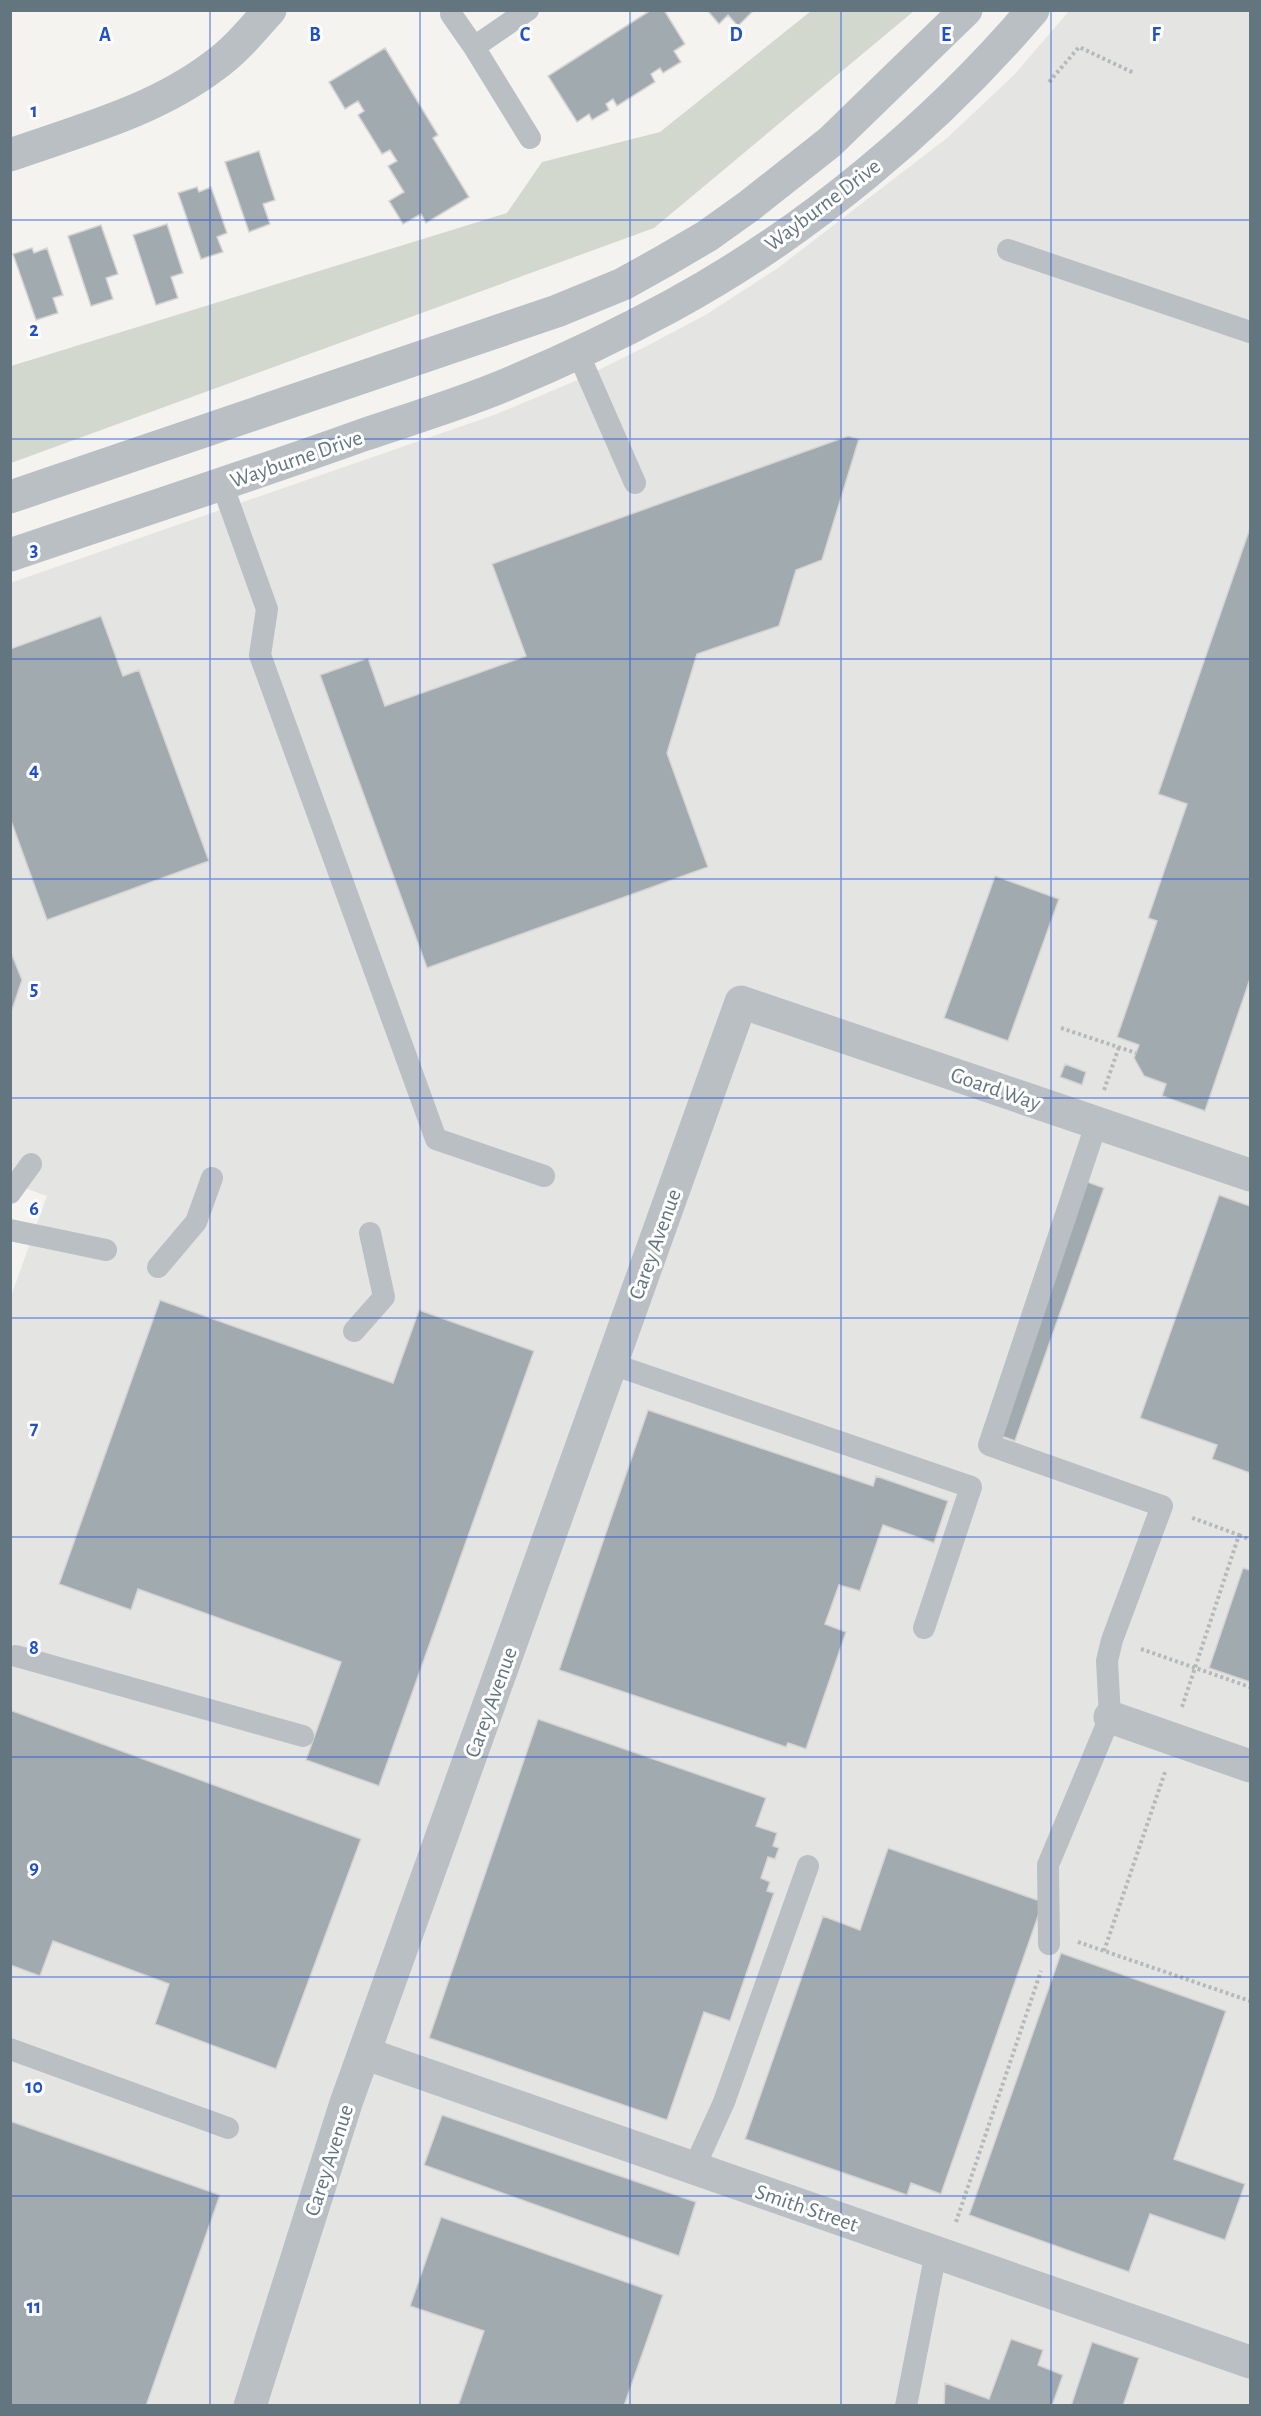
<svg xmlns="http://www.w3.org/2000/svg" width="1261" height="2416" font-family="'Alegreya Sans',sans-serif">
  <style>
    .built { fill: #e4e5e3 }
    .green { fill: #d3d8cf }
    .building { fill: #a1abaf; stroke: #d5d4d2; stroke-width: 1.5 }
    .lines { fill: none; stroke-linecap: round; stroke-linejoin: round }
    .path { stroke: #b6b9bb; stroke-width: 4; stroke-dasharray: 3 3; stroke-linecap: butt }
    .service { stroke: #b9bfc2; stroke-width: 22 }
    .pedestrian { stroke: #b9bfc2; stroke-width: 33 }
    .minor { stroke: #b9bfc2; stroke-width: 33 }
    .tertiary { stroke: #b9bfc2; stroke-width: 33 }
    .grid { fill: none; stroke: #1d4ed8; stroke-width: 1.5; stroke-opacity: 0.55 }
    .labels { text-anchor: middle; stroke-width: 6; stroke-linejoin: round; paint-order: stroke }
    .street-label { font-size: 22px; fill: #637680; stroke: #fff }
    .grid-label { font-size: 20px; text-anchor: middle; font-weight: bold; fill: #1d4ed8; stroke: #fff; stroke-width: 6; stroke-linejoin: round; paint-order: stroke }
  </style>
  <rect width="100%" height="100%" fill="#f4f3ef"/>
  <path class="built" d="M1069,11H1250V2405H11L10,1299L47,1196L11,1183L10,583L494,415L580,379L645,347L707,314L778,268L947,138L1015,74Z"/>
  <path class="green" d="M811,11H914L654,228L11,463V366L507,213L542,162L660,132Z"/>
  <path class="building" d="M651,10H664L685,44L674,51L681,62L663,73L660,68L651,74L655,82L617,106L613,99L606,104L609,110L592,120L589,114L577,122L548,76Z
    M707,10H754L738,26L728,15L719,24Z
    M385,48L438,135L433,138L469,197L426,223L421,214L403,224L389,201L404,192L388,166L397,161L390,150L382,154L358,115L364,111L358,101L345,109L329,82Z
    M259,151L275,200L263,204L270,224L249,232L225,162Z
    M197,187L199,192L211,187L227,233L217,237L223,252L201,259L178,193Z
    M167,224L183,273L171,277L178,298L156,305L133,235Z
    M101,225L118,274L106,278L113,299L91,306L68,236Z
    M32,248L34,253L47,248L63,295L53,298L58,313L36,320L13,254Z
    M848,436L859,439L822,560L796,570L779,626L697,654L667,753L708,867L427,968L320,675L368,658L385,706L526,656L492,564Z
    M1250,528V979L1205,1111L1162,1096L1166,1084L1144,1076L1134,1058L1139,1045L1117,1037L1157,921L1148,918L1187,804L1158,794Z
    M101,616L123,676L139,670L209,861L47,920L10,818V649Z
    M995,876L1059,899L1008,1041L944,1018Z
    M10,950L22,980L10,1016Z
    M1065,1064L1086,1072L1082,1085L1060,1077Z
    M1085,1181L1104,1188L1015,1441L996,1434Z
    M1219,1195L1250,1206V1473L1212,1459L1217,1445L1140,1418Z
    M160,1300L393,1383L419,1310L534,1351L379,1786L306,1760L341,1662L138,1589L131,1610L59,1584Z
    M648,1410L873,1486L876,1476L948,1501L934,1543L883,1525L860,1591L839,1585L825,1624L846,1632L806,1749L788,1743L786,1747L559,1670Z
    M1243,1568L1250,1570V1682L1209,1668Z
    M10,1710L361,1839L276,2069L155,2024L169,1984L53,1941L40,1976L10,1965Z
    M538,1719L766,1798L756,1826L777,1833L773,1846L779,1848L775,1859L768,1857L761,1878L770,1882L767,1891L774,1893L730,2021L704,2012L667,2120L429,2038Z
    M888,1848L1043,1902L941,2194L911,2183L907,2195L745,2139L823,1916L860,1930Z
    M1061,1953L1226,2011L1174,2159L1245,2184L1225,2240L1150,2214L1129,2272L969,2215Z
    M442,2115L696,2202L679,2256L424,2165Z
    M10,2121L220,2195L146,2406H10Z
    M441,2217L663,2295L624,2406H458L484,2331L410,2306Z
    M1011,2339L1043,2350L1038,2365L1063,2375L1052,2406H944L945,2383L989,2399Z
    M1092,2342L1139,2358L1123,2406H1071Z"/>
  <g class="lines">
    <path class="path" d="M1049,82L1079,47L1134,73
      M1061,1028L1136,1053
      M1104,1090L1119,1047
      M1239,1535L1250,1540
      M1141,1649L1250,1687
      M1182,1707L1239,1535L1190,1517
      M1078,1942L1250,2001
      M1104,1951L1165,1772
      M956,2222L1041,1971"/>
    <path class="service" d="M451,10V14L474,47L530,138
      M474,47L528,10
      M1008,250L1250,332
      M578,353L635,483
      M222,484L267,609L260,655L436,1139L544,1176
      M10,1193L31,1164
      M10,1230L106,1250
      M158,1267L196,1222L212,1178
      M354,1331L384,1297L370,1233
      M612,1364L971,1487L924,1628
      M16,1656L303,1736
      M1049,1944L1048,1865L1110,1717L1107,1661L1112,1640L1162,1506L989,1445L1097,1122
      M10,2049L228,2128
      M694,2168L724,2102L808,1866
      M906,2406L936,2252"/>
    <path class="pedestrian" d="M1110,1717L1250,1766"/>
    <path class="minor" d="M364,2053L1250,2362
      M250,2406L346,2103L741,1002L1250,1175"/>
    <path class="tertiary" d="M10,155C81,130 155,111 215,65C236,50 253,29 270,10
      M10,497L557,311L623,284L666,260L707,236L749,206L830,142L966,10
      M10,555C128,515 246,477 363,435C410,419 457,405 503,386C561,362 618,335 673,305C807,232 934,126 1033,10"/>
  </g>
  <path class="grid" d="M210,10V2406M420,10V2406M630,10V2406M841,10V2406M1051,10V2406M10,220H1250M10,439H1250M10,659H1250M10,879H1250M10,1098H1250M10,1318H1250M10,1537H1250M10,1757H1250M10,1977H1250M10,2196H1250"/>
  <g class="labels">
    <g class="street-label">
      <text transform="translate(822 204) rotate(-37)" y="8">Wayburne Drive</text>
      <text transform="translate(296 458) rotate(-19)" y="8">Wayburne Drive</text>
      <text transform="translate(996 1088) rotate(19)" y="8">Goard Way</text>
      <text transform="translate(654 1244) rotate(-70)" y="8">Carey Avenue</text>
      <text transform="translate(490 1702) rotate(-70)" y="8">Carey Avenue</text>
      <text transform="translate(328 2160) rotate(-72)" y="8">Carey Avenue</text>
      <text transform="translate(807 2207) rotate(19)" y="8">Smith Street</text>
    </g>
  </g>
  <g class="grid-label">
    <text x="105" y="41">A</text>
    <text x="315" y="41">B</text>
    <text x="525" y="41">C</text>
    <text x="736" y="41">D</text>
    <text x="946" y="41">E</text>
    <text x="1156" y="41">F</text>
    <text x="34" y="117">1</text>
    <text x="34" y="336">2</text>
    <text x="34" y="556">3</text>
    <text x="34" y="776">4</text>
    <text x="34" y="995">5</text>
    <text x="34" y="1215">6</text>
    <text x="34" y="1434">7</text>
    <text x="34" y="1654">8</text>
    <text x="34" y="1874">9</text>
    <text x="34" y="2093">10</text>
    <text x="34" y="2313">11</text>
  </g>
  <rect width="1261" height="2416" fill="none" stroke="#637680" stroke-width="24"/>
</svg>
